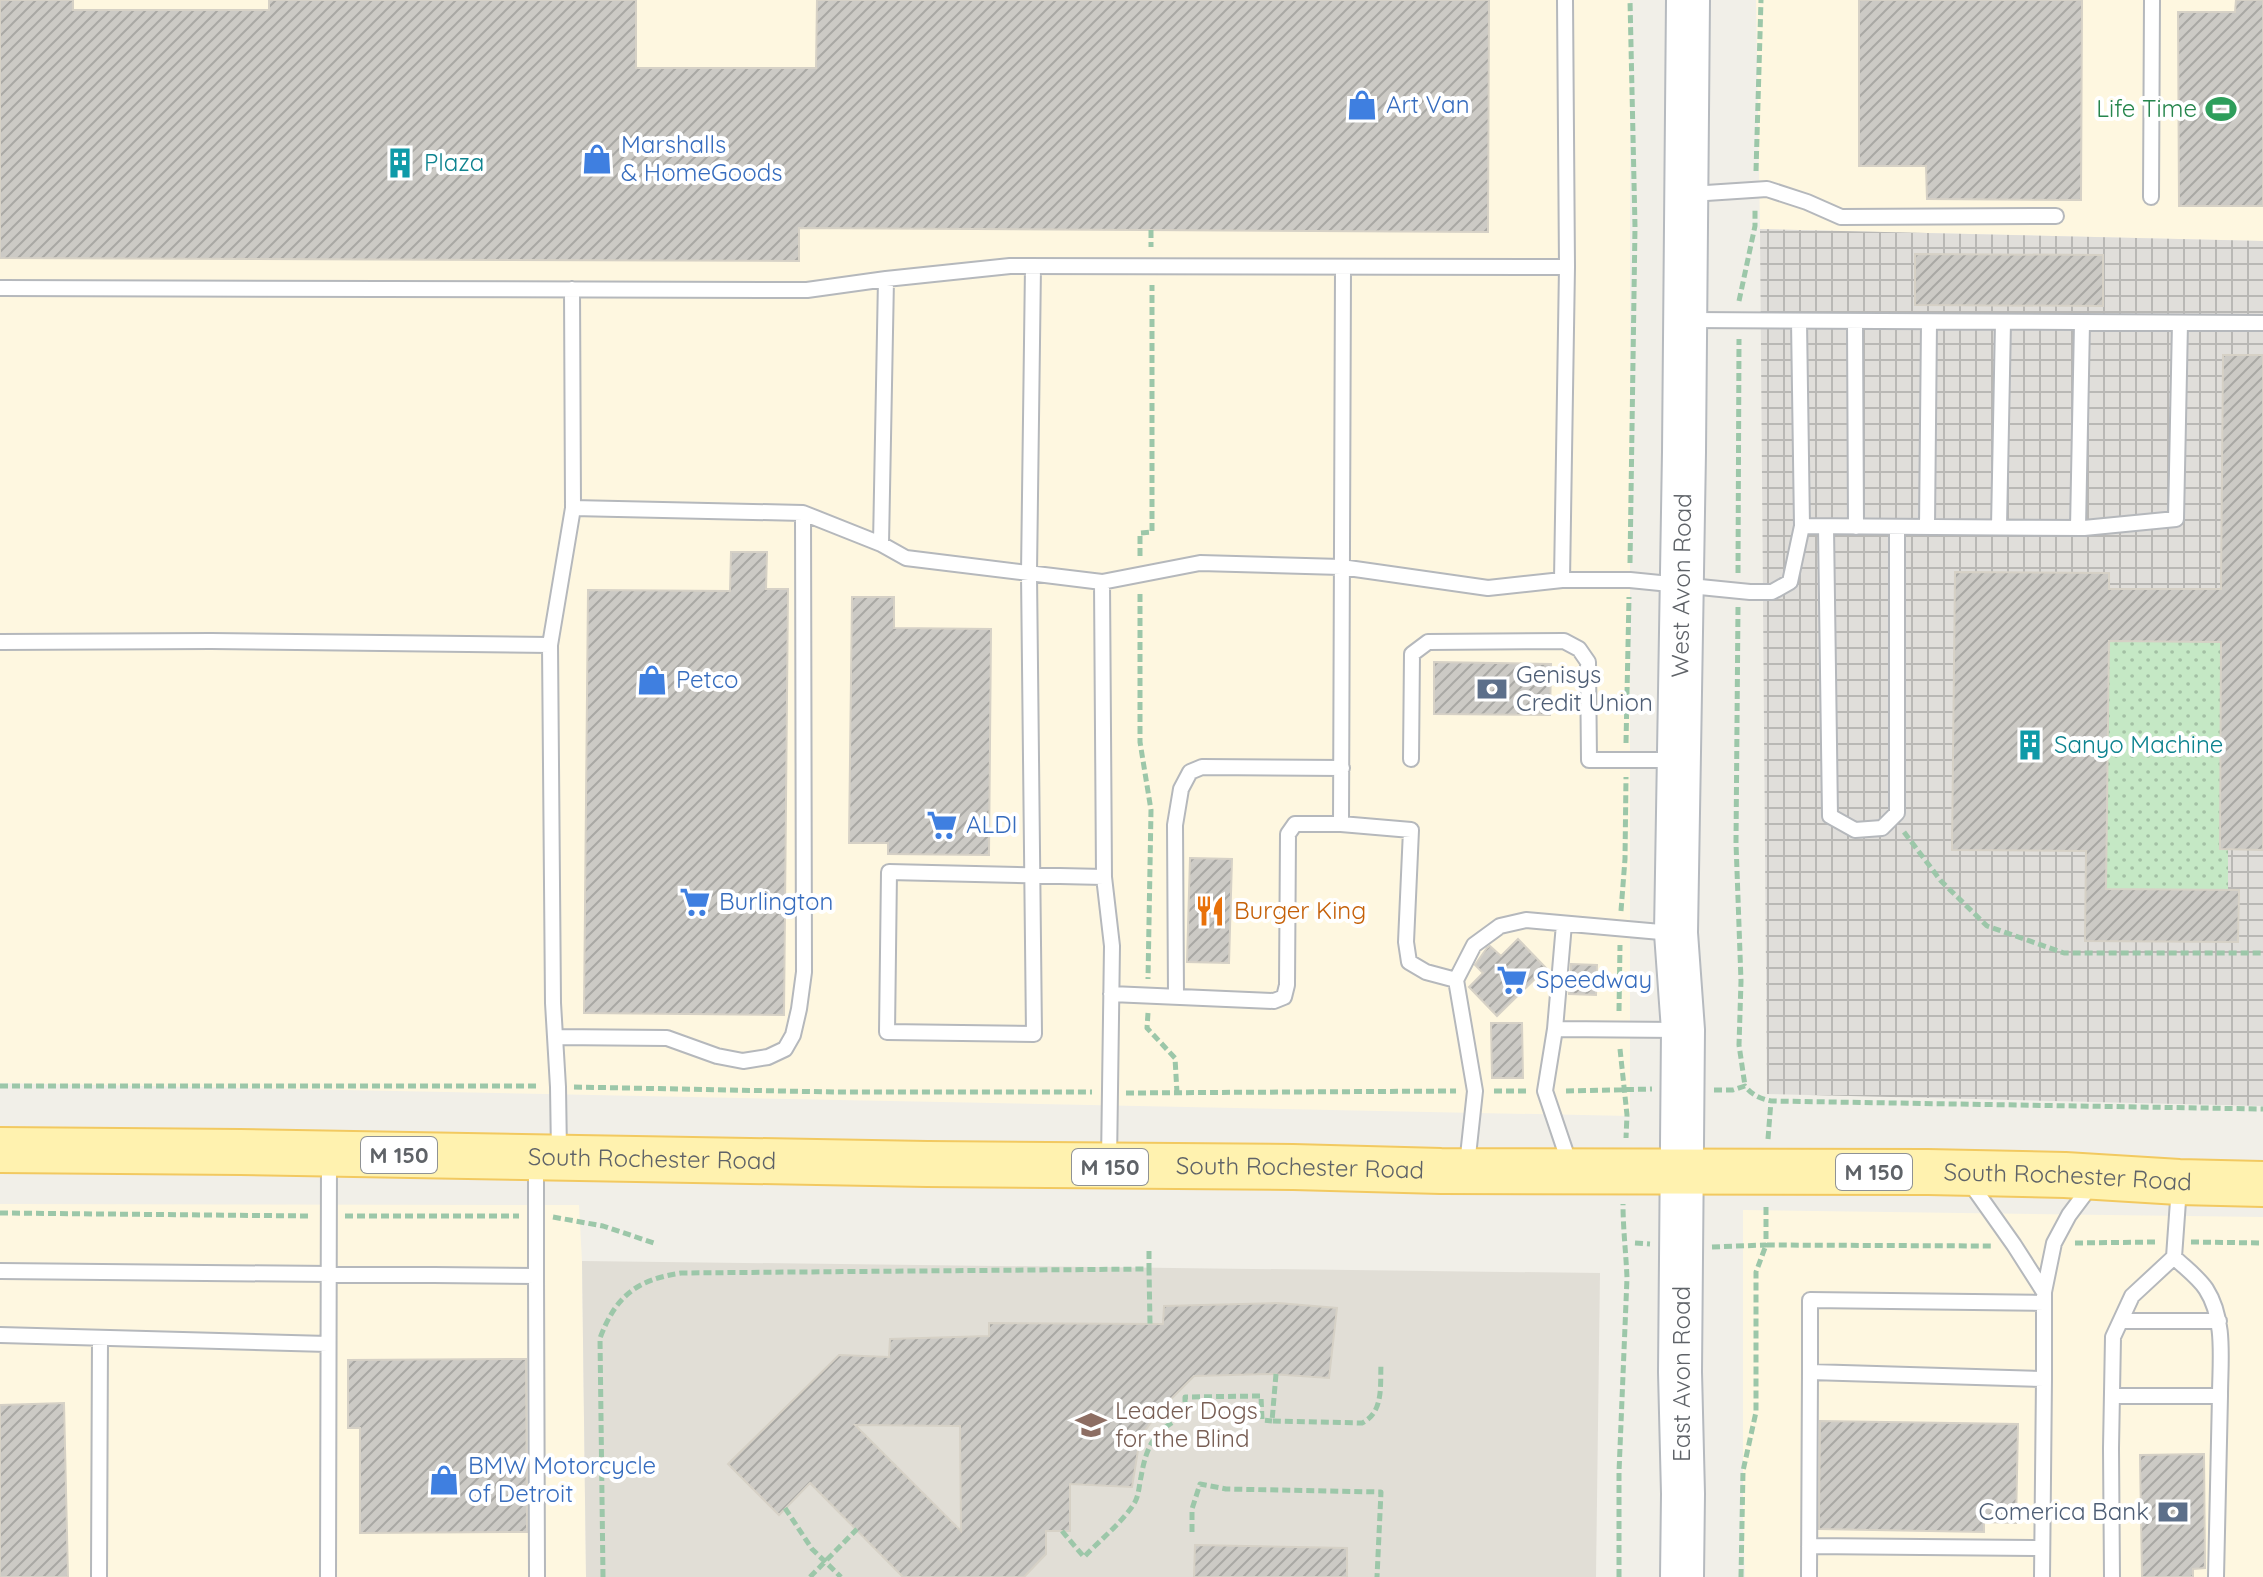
<svg xmlns="http://www.w3.org/2000/svg" width="2263" height="1577" font-family="Quicksand,sans-serif">
  <style>
    .commercial { fill: #fef7e0 }
    .industrial { fill: url(#industrial-grid) }
    .education { fill: #e1ded6 }
    .grass { fill: url(#grass-dots) }
    .building { fill: url(#building-hatch); stroke: #d6d1c6; stroke-width: 2; fill-rule: evenodd }
    .lines { fill: none; stroke-linecap: round; stroke-linejoin: round }
    .service-casing { stroke: #b5b8bc; stroke-width: 18 }
    .secondary-casing { stroke: #b6babf; stroke-width: 46 }
    .primary-casing { stroke: #f2c960; stroke-width: 48 }
    .path { stroke: #9cc7a9; stroke-width: 5; stroke-dasharray: 8 4; stroke-linecap: butt }
    .service { stroke: #fff; stroke-width: 14 }
    .secondary { stroke: #fff; stroke-width: 42 }
    .primary { stroke: #fff2af; stroke-width: 44 }
    .labels { text-anchor: middle; stroke-width: 8; stroke-linejoin: round; paint-order: stroke }
    .shield { fill: #fff; stroke: #8f9295; stroke-width: 2 }
    .shield-label { font-size: 22px; font-weight: bold; fill: #5f6368 }
    .shop-label { font-size: 24px; fill: #366cbe; stroke: #fff; text-anchor: start }
    .leisure-label { font-size: 24px; fill: #27864d; stroke: #fff; text-anchor: end }
    .culture-label { font-size: 24px; fill: #0d838f; stroke: #fff; text-anchor: start }
    .street-label { font-size: 24px; fill: #5f6368; stroke: #fff }
    .service-label { font-size: 24px; fill: #4e5e75; stroke: #fff; text-anchor: start }
    .food-label { font-size: 24px; fill: #c56008; stroke: #fff; text-anchor: start }
    .education-label { font-size: 24px; fill: #785e54; stroke: #fff; text-anchor: start }
  </style>
  <defs>
    <pattern id="industrial-grid" width="8" height="8" patternUnits="userSpaceOnUse" patternTransform="scale(2)"><rect width="8" height="8" fill="#e0deda"/><path d="M0 4h8M4 0v8" fill="none" stroke="#b9b8b5"/></pattern>
    <pattern id="grass-dots" width="8" height="8" patternUnits="userSpaceOnUse" patternTransform="scale(2)"><rect width="8" height="8" fill="#c5e8c5"/><path d="M2 2h.1M6 6h.1" fill="none" stroke="#a3c0a4" stroke-width="1.8" stroke-linecap="round"/></pattern>
    <pattern id="building-hatch" width="6" height="6" patternUnits="userSpaceOnUse" patternTransform="scale(2)"><rect width="6" height="6" fill="#cccac5"/><path d="M-1 1l2-2M0 6l6-6M5 7l2-2" fill="none" stroke="#a9a8a4"/></pattern>
  </defs>
  <rect width="100%" height="100%" fill="#f1efe8"/>
  <path class="commercial" d="M0,0H1630V1116L0,1083Z
    M1756,0H2263V241L1760,229Z
    M0,1204L579,1205L582,1261L586,1577H0Z
    M1743,1210L2263,1217V1577H1745L1743,1519Z"/>
  <path class="industrial" d="M1760,229L2263,241V1106L1767,1094Z"/>
  <path class="education" d="M582,1261L1600,1273L1596,1577H586Z"/>
  <path class="grass" d="M2109,628L2130,641L2202,642L2221,629L2220,848L2228,849V890L2098,889L2107,849Z"/>
  <path class="building" d="M0,0H73V10H269V0H636V68H816L817,0H1489L1488,232L799,228V261L0,258Z
    M1859,0H2082L2081,200L1927,199L1926,166H1859Z
    M2236,0H2263V206H2179L2178,12H2235Z
    M1915,254L2103,255V306L1915,305Z
    M2223,355H2263V850L2220,849L2221,642L2109,641L2106,889L2239,890L2238,942L2085,941L2086,851L1952,850L1955,572L2109,573V589H2221Z
    M731,552H767L766,589H788L784,1015L584,1013L588,590L730,591Z
    M852,597H894V628L991,629L989,855L888,854V843H849Z
    M1434,662L1551,664L1550,715L1434,714Z
    M1190,858L1232,859L1229,963L1187,962Z
    M1518,939L1546,968L1497,1016L1469,987L1483,973L1475,965L1487,948L1490,946L1501,956Z
    M1571,964L1597,965L1596,995L1569,994Z
    M1491,1023H1522L1523,1078H1492Z
    M1278,1303L1337,1308L1329,1378L1270,1374L1194,1376L1159,1411L1140,1438L1132,1487L1070,1484V1531H1046V1554L1024,1577H903L810,1483L779,1515L728,1464L839,1355L889,1357L890,1339L989,1336V1323L1163,1324L1164,1306ZM855,1425L960,1426L961,1531Z
    M526,1359L527,1532L360,1533V1428H348V1360Z
    M64,1403L68,1577H0V1405Z
    M1820,1421L2018,1424L2016,1523L1984,1522V1532L1819,1529Z
    M2204,1454L2205,1568L2193,1569V1577H2142L2140,1455Z
    M1195,1545L1347,1548V1577H1194Z"/>
  <g class="lines">
    <g class="service-casing">
      <path id="service" d="M1691,194L1767,189L1807,202L1841,217L2056,216
        M2151,197L2152,0
        M1033,266L1029,573L1034,1034L887,1032L889,872C960,874 1032,875 1104,877
        M0,288L807,290L886,279
        M572,289L573,508
        M1690,320L2263,323
        M1855,321L1856,527
        M1802,526L2084,528L2176,519L2180,323
        M1826,527L1830,816L1855,830L1882,828L1897,813V527
        M1927,527L1929,322
        M1999,527L2003,322
        M2078,528L2082,323
        M881,544L886,279L1010,266L1567,267L1565,0
        M1562,580L1567,267
        M1102,582L1104,877L1112,946L1109,1162
        M0,642L211,641L550,645L573,508L803,513L881,544L906,558L1102,582L1200,563L1341,567L1488,588L1562,580H1630L1750,592H1772L1790,582L1802,526L1799,321
        M550,645L553,1003L558,1087L559,1153
        M1411,759L1412,654L1428,642L1564,641L1579,649L1588,662L1589,760H1675
        M1341,824L1411,830L1406,942L1409,962L1426,972L1456,980
        M1564,924L1555,1029L1679,1030
        M1111,994L1274,1001L1284,997L1287,985L1288,834L1295,824H1341L1343,267
        M1176,997L1175,825L1181,789L1190,772L1202,767L1342,768
        M1555,1029L1545,1091L1571,1168
        M555,1037L667,1038L717,1056L743,1061L768,1057L785,1049L793,1035L799,1009L804,972L803,513
        M1467,1165L1475,1091L1456,980L1474,945L1500,926L1526,920L1672,933
        M1968,1180L2014,1245L2044,1292
        M0,1271L536,1276L537,1577
        M536,1276V1161
        M2121,1321H2219
        M0,1335L328,1344
        M1810,1372V1300L2044,1303
        M2112,1396H2220C2220,1361 2226,1320 2206,1289C2198,1277 2184,1267 2174,1257
        M1809,1546L2042,1548
        M99,1577L100,1338
        M328,1577L329,1158
        M1809,1577L1810,1372L2044,1379V1292L2054,1243L2069,1215L2093,1183
        M2042,1577L2044,1379
        M2112,1577L2111,1448L2113,1337L2132,1296L2174,1257L2179,1187
        M2216,1577L2220,1396"/>
    </g>
    <g class="secondary-casing">
      <g id="secondary">
        <path id="s1" d="M1682,1577L1683,1494L1680,1372L1683,1030L1676,933L1684,452L1688,0"/>
      </g>
    </g>
    <g class="primary-casing">
      <g id="primary">
        <path id="s2" d="M0,1150L240,1152L927,1164L1293,1167L1441,1171L1928,1172L2065,1175L2179,1182L2263,1184"/>
      </g>
    </g>
    <path class="path" d="M1756,171L1761,0
      M1151,230V247
      M1739,301L1755,226V209
      M1140,556V533L1152,532V285
      M1630,563L1635,227L1630,0
      M1738,573L1739,339
      M1140,594V742L1151,810L1148,979
      M1738,607L1736,843L1741,981L1739,1045L1745,1086
      M1626,743L1629,597
      M1904,832L1941,881L1987,926L2064,953H2263
      M1621,911L1625,859L1626,777
      M1619,1011L1620,945
      M1148,1013L1147,1028L1175,1058L1177,1093
      M1620,1049L1627,1115L1626,1138
      M0,1086H540
      M574,1087L834,1092H1092
      M1714,1090H1733L1745,1086C1752,1095 1759,1098 1771,1101L2263,1109
      M1494,1091H1528
      M1566,1091L1652,1089
      M1126,1093L1456,1091
      M1768,1139L1771,1101
      M0,1213L311,1216
      M345,1216H519
      M553,1217L603,1226L657,1244
      M2191,1242L2263,1243
      M1635,1243L1650,1244
      M2075,1243L2157,1242
      M1712,1247L1766,1245V1205
      M1149,1251V1269
      M1276,1374L1272,1421L1362,1423C1384,1412 1380,1386 1381,1364
      M785,1508L812,1549L841,1577
      M1062,1531L1084,1557C1099,1541 1124,1521 1135,1502C1139,1494 1139,1486 1141,1477C1147,1443 1155,1431 1185,1415V1397L1261,1396L1262,1420L1272,1421
      M1192,1532V1509L1200,1484L1226,1489L1381,1492L1377,1577
      M603,1577L600,1338C616,1296 636,1280 681,1273L1149,1269L1150,1324
      M810,1577L857,1529
      M1619,1577V1472L1627,1278C1626,1253 1623,1229 1623,1204
      M1741,1577L1743,1471L1756,1412V1272L1766,1245L1994,1246"/>
    <use href="#service" class="service"/>
    <use href="#secondary" class="secondary"/>
    <use href="#primary" class="primary"/>
  </g>
  <defs>
    <g id="shop-bare" transform="scale(2.4)"><path d="M-5-2.5h2.3a2.7 3.5 0 0 1 5.4 0H5L5.5 6h-11ZM-1.5-2.5h3a1.5 2.3 0 0 0-3 0Z" fill="#3f7fe0" stroke="#fff" stroke-width="2.5" paint-order="stroke"/></g>
    <g id="stadium-bare" transform="scale(2.4)"><path d="M0-5a6.5 5 0 1 0 0 10a6.5 5 0 1 0 0-10ZM-3.5-1.8h7v3.6h-7Z" fill="#2e9e5b" stroke="#fff" stroke-width="2.5" paint-order="stroke"/></g>
    <g id="building-bare" transform="scale(2.4)"><path d="M-4-6H4V6H1V3H-1V6H-4ZM-2.5-4.3h1.7v1.8h-1.7ZM.8-4.3h1.7v1.8H.8ZM-2.5-1h1.7V.8h-1.7ZM.8-1h1.7V.8H.8Z" fill="#0f9aa8" stroke="#fff" stroke-width="2.5" paint-order="stroke"/></g>
    <g id="bank-bare" transform="scale(2.4)"><path d="M-6-4H6V4H-6ZM0-2.3a2.3 2.3 0 1 0 0 4.6a2.3 2.3 0 1 0 0-4.6Z" fill="#5c6f8a" stroke="#fff" stroke-width="2.5" paint-order="stroke"/></g>
    <g id="supermarket-bare" transform="scale(2.4)"><path d="M-6-5.5h2.5l.6 2H6L4.5 2H-2.5L-4.4-4H-6ZM-1.5 3.2a1.3 1.3 0 1 0 .1 0ZM3 3.2a1.3 1.3 0 1 0 .1 0Z" fill="#3f7fe0" stroke="#fff" stroke-width="2.5" paint-order="stroke"/></g>
    <g id="restaurant-bare" transform="scale(2.4)"><path d="M-5-6h1v4h1v-4h1v4h1v-4h1v5L-1.5 .5V6h-2V.5L-5-1ZM5-6V6H3V1.5H1.5Q1.5-4 5-6Z" fill="#e8710a" stroke="#fff" stroke-width="2.5" paint-order="stroke"/></g>
    <g id="school-bare" transform="scale(2.4)"><path d="M0-5L7-2L0 1L-7-2ZM-4 1L0 2.5L4 1V4Q0 6-4 4Z" fill="#8d6e63" stroke="#fff" stroke-width="2.5" paint-order="stroke"/></g>
  </defs>
  <g fill-rule="evenodd">
    <use href="#shop-bare" x="1362" y="105"/>
    <use href="#stadium-bare" x="2221" y="109"/>
    <use href="#shop-bare" x="597" y="159"/>
    <use href="#building-bare" x="400" y="163"/>
    <use href="#shop-bare" x="652" y="680"/>
    <use href="#bank-bare" x="1492" y="689"/>
    <use href="#building-bare" x="2030" y="745"/>
    <use href="#supermarket-bare" x="942" y="825"/>
    <use href="#supermarket-bare" x="695" y="902"/>
    <use href="#restaurant-bare" x="1210" y="911"/>
    <use href="#supermarket-bare" x="1512" y="980"/>
    <use href="#school-bare" x="1091" y="1425"/>
    <use href="#shop-bare" x="444" y="1480"/>
    <use href="#bank-bare" x="2173" y="1512"/>
  </g>
  <g class="labels">
    <g class="shield">
      <rect x="361" y="1137" width="76" height="36" rx="6"/>
      <rect x="1072" y="1149" width="76" height="36" rx="6"/>
      <rect x="1836" y="1154" width="76" height="36" rx="6"/>
    </g>
    <g class="shield-label">
      <text x="399" y="1163">M 150</text>
      <text x="1110" y="1175">M 150</text>
      <text x="1874" y="1180">M 150</text>
    </g>
    <g class="shop-label">
      <text x="1386" y="113">Art Van</text>
      <text x="621" y="153">Marshalls<tspan x="621" dy="28">&amp; HomeGoods</tspan></text>
      <text x="676" y="688">Petco</text>
      <text x="966" y="833">ALDI</text>
      <text x="719" y="910">Burlington</text>
      <text x="1536" y="988">Speedway</text>
      <text x="468" y="1474">BMW Motorcycle<tspan x="468" dy="28">of Detroit</tspan></text>
    </g>
    <g class="leisure-label">
      <text x="2197" y="117">Life Time</text>
    </g>
    <g class="culture-label">
      <text x="424" y="171">Plaza</text>
      <text x="2054" y="753">Sanyo Machine</text>
    </g>
    <g class="street-label">
      <text dy="8" stroke="none"><textPath href="#s1" startOffset="992">West Avon Road</textPath></text>
      <text dy="8" stroke="none"><textPath href="#s2" startOffset="652">South Rochester Road</textPath></text>
      <text dy="8" stroke="none"><textPath href="#s2" startOffset="1300">South Rochester Road</textPath></text>
      <text dy="8" stroke="none"><textPath href="#s2" startOffset="2068">South Rochester Road</textPath></text>
      <text transform="translate(1682 1374) rotate(-90)" y="8">East Avon Road</text>
    </g>
    <g class="service-label">
      <text x="1516" y="683">Genisys<tspan x="1516" dy="28">Credit Union</tspan></text>
      <text x="2149" y="1520" text-anchor="end">Comerica Bank</text>
    </g>
    <g class="food-label">
      <text x="1234" y="919">Burger King</text>
    </g>
    <g class="education-label">
      <text x="1115" y="1419">Leader Dogs<tspan x="1115" dy="28">for the Blind</tspan></text>
    </g>
  </g>
</svg>
